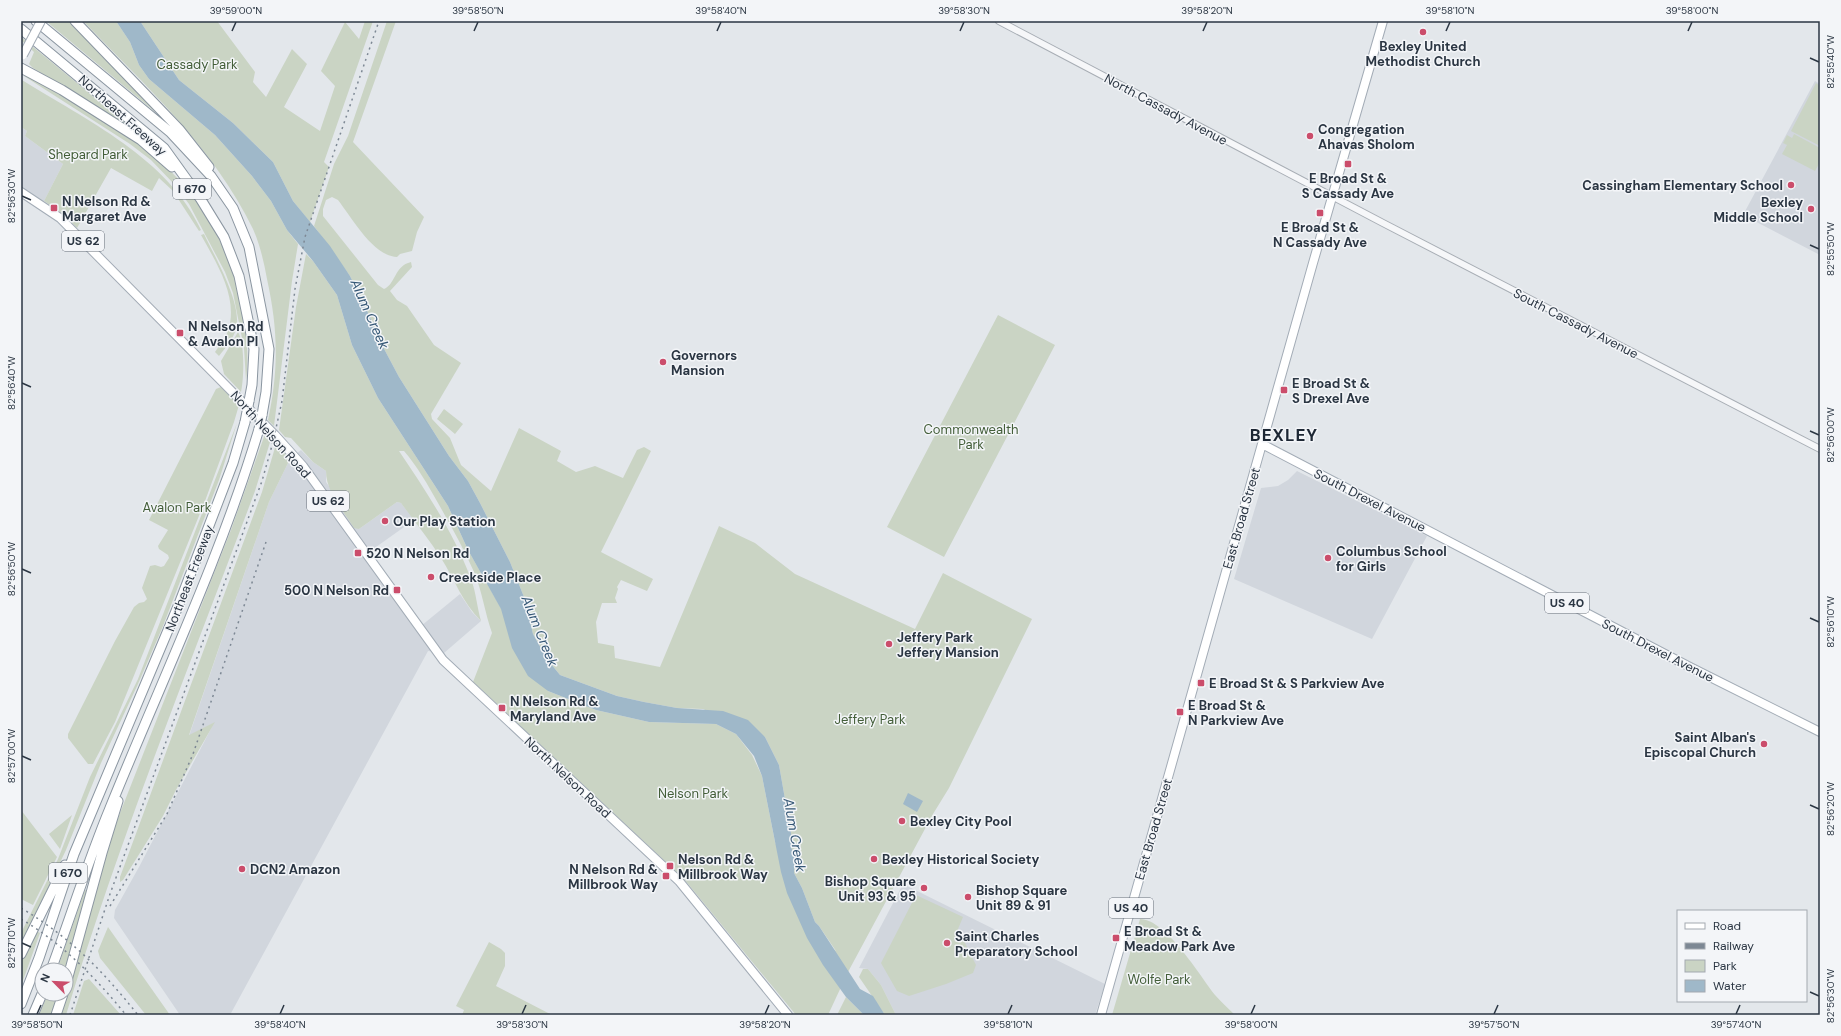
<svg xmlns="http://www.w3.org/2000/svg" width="1841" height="1036" font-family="'DM Sans',sans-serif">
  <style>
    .built { fill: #d1d6dd }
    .green { fill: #cad4c4 }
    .water { fill: #9fb8c9 }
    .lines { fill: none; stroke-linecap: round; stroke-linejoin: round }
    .minor-casing { stroke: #a8aeb5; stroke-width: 8 }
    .major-casing { stroke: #a3acb6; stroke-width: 10 }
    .highway-casing { stroke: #8b96a1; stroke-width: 11 }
    .minor { stroke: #f6f7f9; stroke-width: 6 }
    .major { stroke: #fff; stroke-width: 8 }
    .highway { stroke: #fff; stroke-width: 9 }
    .rail { stroke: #7d8894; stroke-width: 1.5; stroke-dasharray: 2 4; stroke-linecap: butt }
    .major-bridge-casing { stroke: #a3acb6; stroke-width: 10; stroke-linecap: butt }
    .highway-bridge-casing { stroke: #8b96a1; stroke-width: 11; stroke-linecap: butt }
    .major-bridge { stroke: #fff; stroke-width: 8 }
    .highway-bridge { stroke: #fff; stroke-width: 9 }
    .ticks { fill: none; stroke: #2b3643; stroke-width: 1.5 }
    .poi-dot { fill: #cb4d6b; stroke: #f3f5f8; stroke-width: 1.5 }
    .labels { text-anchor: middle; stroke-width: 3; stroke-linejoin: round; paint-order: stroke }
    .shield { fill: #f3f5f8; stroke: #676f79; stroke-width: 1 }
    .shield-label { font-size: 12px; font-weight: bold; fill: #2b3643 }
    .poi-label { font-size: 13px; font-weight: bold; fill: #2b3643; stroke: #f3f5f8; text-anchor: start }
    .park-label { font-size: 13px; fill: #435e39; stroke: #f3f5f8 }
    .street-label { font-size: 13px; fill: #2b3643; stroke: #f3f5f8 }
    .water-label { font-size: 14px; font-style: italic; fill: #365876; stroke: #f3f5f8 }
    .district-label { font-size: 17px; font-weight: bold; letter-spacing: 1px; fill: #1d2734; stroke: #f3f5f8 }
    .neatline { fill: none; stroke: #2b3643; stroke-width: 1.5 }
    .ticks-label { font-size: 10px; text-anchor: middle; fill: #2b3643 }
  </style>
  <rect width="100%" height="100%" fill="#e3e7eb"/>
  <path class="built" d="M1815,81L1820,84V255L1743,215Z
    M21,127L27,131L25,136L63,164L42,205L21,191Z
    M301,450L313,462L326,471V482L359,529L397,502L401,503L414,520L369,552L421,626L460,594L472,612L481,621L444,653L428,651L230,1015H180L114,918L115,910L139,867L214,723L189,736L269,502L290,459Z
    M1297,471L1427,536L1372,639L1234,579L1261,488L1278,486L1288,480Z
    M903,884L1105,984L1095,1015H896L881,985L868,969L859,968Z"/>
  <path class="green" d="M46,21H71L166,121Z
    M83,21H116L130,42L139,65L149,79L215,135L252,176L271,201L287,230L298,244L292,281L274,426L268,420C279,369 278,329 267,279C264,262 260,245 253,229C214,148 144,84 83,21Z
    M140,21H217L255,72L253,82L266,97L292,49L307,64L284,107L320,131L335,86L321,71L345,22L359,39L365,21H373L324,162L329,167L310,222L293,201L273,162L233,123L179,80Z
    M387,21H396L353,142L424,217L417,232L412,251L400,254L397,257C373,256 352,218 338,200L332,197L326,200L323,209V216L378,285L384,289C396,284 394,266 411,262L412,267L390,291L397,300L407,306L434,345L461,363L431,414L432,419L450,438L461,465L491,491L519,428L561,451L557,461L576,472L595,466L623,478L637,450L644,447L651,451L601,552L653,579L647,591L621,580L617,587L618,589L615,598L617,603H602L596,622L598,643L614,646L615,658L660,667L719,526L755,543L795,574L915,629L943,573L1032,619L949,788L933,814L848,972L828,1015H796L684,879L473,682L492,633C485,613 482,592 475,574C464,549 451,526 438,503C428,485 417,466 404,451H399C426,491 454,533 471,579C476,592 477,607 481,621C462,602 455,580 441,558C429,539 414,521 401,503L397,502L359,529L354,528C343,510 326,492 326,471L313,462L291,438L285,437L279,430L296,307L306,254L313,261L337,295L352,345L378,398L448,506L468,550L548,691L596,710L649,722L716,724L736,734L752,755L762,776L775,842L810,930L836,951L819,926L815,922L802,888L794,873L795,858L791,847L792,839L779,765L765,737L703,709L677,708L644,702L617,696L560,675L547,659L533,634L524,597L510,562L480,503L468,481L449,456L399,377L382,345L365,306L350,276L314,226L334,164L348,136Z
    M21,37L134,130L133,132L33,68L29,64L34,52L21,40Z
    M24,76H30C67,100 107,120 143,147C192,184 227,238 240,299C245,326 250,352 246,380L244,348L233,293L225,272L189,204L174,184L151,160L130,144Z
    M22,80C86,120 168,158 201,230L199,231L173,191L159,178L152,191L111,168L77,228L63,214L44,201L63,164L25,136L27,131L21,127V81Z
    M1816,83L1820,86V146L1791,131Z
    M1794,134L1820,148V162L1815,171L1782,154L1787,145L1783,143L1787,135L1792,138Z
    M204,234C215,257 239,298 237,324C236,336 226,347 219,356L215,352C219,346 225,339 228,331C239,298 217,264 201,235Z
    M998,315L1055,345L944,557L887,527Z
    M238,332C245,344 244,378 241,392L224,374L221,361Z
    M221,387L239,405L234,422L205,501L164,602L115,722L93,764H88L68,738V734L115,641L134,607L139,603L144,602L147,599L142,588L150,566L155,565L161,567L164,566L169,558L168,555L159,549L158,546L168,530L149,520L216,389Z
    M444,409L463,424L455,434L437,419Z
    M237,423L219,480L163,626L138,684L101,763L66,850L21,944V933L58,859L90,777L138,679Z
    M265,434L271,439L255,491C190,665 120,837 66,1015H59L113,831L231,530Z
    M276,444L290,459L269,502L189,735L215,722L177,788L163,816L123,880L120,882V877L262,492Z
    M21,810L57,857L33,905L21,899Z
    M72,815L60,849L49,834Z
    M85,890L88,891L66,970H57Z
    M916,895L963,917L958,929L976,965L973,973L946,984L909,996L897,991L881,963Z
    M1140,919C1166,919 1200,976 1215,995C1221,1002 1228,1008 1235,1015H1112Z
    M108,927L170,1015H146L100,958L98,951Z
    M35,930L40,933L21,986V958Z
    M489,942L501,949L505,953V966L496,986L552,1015H462L464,1010L456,1006Z
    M863,969H868L881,985L896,1015H885L859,977Z
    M89,979L121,1015H73L84,981Z
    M48,994H60L53,1015H39Z
    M846,997L864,1015H837Z"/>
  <path class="water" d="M116,21H140L179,80L233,123L273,162L293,201L330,246L350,276L365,306L382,345L399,377L449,456L468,481L480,503L510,562L524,597L533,634L547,659L560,675L617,696L644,702L677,708L723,711L748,720L765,737L779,765L792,839L791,847L795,858L794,873L802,888L815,922L819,926L860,989L873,996L885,1015H864L846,997L823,965L807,938L787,893L781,872L762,776L754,756L736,734L716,724L649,722L596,710L548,691L528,676L512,648L501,609L468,550L448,506L378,398L352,345L337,295L313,261L287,230L271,201L252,176L215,135L149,79L139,65L130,42Z
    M908,793L923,801L917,812L903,804Z"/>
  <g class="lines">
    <g class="minor-casing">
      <path id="minor" d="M999,21L1383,223L1820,449"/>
    </g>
    <g class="major-casing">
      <path id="major" d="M21,192L60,218L275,435L303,466L443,660L679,881L788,1015
        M1262,444L1690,667L1820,732
        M1101,1015L1313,263L1383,21"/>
    </g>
    <g class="highway-casing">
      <path id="highway" d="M36,21L170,132L211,176L233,208L249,247L269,349L266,392L262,415
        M75,21L179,129L209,167
        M21,29L164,148L200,198L224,237L239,276L254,349L252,385L249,401
        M21,68L62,90L141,140L172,167
        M21,954L65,865
        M51,970C71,916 88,861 110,808C161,682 220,559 259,429
        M66,984L102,853L118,801
        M21,1004L39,958L74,854L179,604L233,463L245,422
        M33,1015L42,994
        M56,1015L63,994"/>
    </g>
    <use href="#minor" class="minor"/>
    <use href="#major" class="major"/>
    <use href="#highway" class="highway"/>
    <path class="rail" d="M110,906L167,814L193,754L266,542
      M21,908C71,938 102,970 138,1015
      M21,919C63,944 95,977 126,1015
      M70,1015L110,894L262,481L273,442L282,401L295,289L305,237L379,21"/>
    <g class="major-bridge-casing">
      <path id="major-bridge" d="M23,55L41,21"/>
    </g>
    <g class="highway-bridge-casing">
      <path id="highway-bridge" d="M245,422L249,401
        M259,429L262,415"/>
    </g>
    <use href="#major-bridge" class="major-bridge"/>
    <use href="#highway-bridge" class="highway-bridge"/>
  </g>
  <path class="ticks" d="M232,31L236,22M474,31L478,22M717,31L721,22M960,31L964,22M1203,31L1207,22M1446,31L1450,22M1688,31L1692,22M1810,58L1819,62M22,196L31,200M1810,245L1819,249M22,383L31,387M1810,431L1819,435M22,569L31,573M1810,618L1819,622M22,756L31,760M1810,805L1819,809M22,943L31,947M1810,992L1819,996M37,1014L41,1005M280,1014L284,1005M522,1014L526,1005M765,1014L769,1005M1008,1014L1012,1005M1251,1014L1255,1005M1494,1014L1498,1005M1736,1014L1740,1005"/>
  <g class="poi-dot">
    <circle cx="1423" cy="32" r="4"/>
    <circle cx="1310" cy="136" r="4"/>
    <rect x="1344" y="160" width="8" height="8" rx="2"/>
    <circle cx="1791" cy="185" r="4"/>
    <rect x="50" y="204" width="8" height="8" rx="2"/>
    <circle cx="1811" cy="209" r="4"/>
    <rect x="1316" y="209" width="8" height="8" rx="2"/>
    <rect x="176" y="329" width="8" height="8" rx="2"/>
    <circle cx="663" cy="362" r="4"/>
    <rect x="1280" y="386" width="8" height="8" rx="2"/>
    <circle cx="385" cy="521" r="4"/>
    <rect x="354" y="549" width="8" height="8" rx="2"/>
    <circle cx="1328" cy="558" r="4"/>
    <circle cx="431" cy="577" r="4"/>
    <rect x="393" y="586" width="8" height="8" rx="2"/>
    <circle cx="889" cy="644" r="4"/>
    <rect x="1197" y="679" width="8" height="8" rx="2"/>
    <rect x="498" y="704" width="8" height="8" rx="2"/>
    <rect x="1176" y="708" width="8" height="8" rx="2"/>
    <circle cx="1764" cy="744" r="4"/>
    <circle cx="902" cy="821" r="4"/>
    <circle cx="874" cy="859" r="4"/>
    <rect x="666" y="862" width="8" height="8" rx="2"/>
    <circle cx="242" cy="869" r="4"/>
    <rect x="662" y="872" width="8" height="8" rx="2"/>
    <circle cx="924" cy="888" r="4"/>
    <circle cx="968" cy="897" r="4"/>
    <rect x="1112" y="934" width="8" height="8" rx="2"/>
    <circle cx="947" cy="943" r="4"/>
  </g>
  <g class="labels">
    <g class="shield">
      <rect x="173" y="179" width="38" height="20" rx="3"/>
      <rect x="62" y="231" width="42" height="20" rx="3"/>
      <rect x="307" y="491" width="42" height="20" rx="3"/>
      <rect x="1545" y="593" width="44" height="20" rx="3"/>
      <rect x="49" y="863" width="38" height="20" rx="3"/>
      <rect x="1109" y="898" width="44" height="20" rx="3"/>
    </g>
    <g class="shield-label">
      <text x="192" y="193">I 670</text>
      <text x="83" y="245">US 62</text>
      <text x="328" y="505">US 62</text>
      <text x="1567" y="607">US 40</text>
      <text x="68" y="877">I 670</text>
      <text x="1131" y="912">US 40</text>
    </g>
    <g class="poi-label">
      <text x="1423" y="51" text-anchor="middle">Bexley United<tspan x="1423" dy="15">Methodist Church</tspan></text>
      <text x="1318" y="134">Congregation<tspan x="1318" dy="15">Ahavas Sholom</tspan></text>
      <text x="1348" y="183" text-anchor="middle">E Broad St &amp;<tspan x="1348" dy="15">S Cassady Ave</tspan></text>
      <text x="1783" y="190" text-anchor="end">Cassingham Elementary School</text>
      <text x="62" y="206">N Nelson Rd &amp;<tspan x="62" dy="15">Margaret Ave</tspan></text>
      <text x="1803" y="207" text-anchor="end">Bexley<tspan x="1803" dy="15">Middle School</tspan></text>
      <text x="1320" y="232" text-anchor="middle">E Broad St &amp;<tspan x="1320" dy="15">N Cassady Ave</tspan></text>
      <text x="188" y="331">N Nelson Rd<tspan x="188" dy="15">&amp; Avalon Pl</tspan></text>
      <text x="671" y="360">Governors<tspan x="671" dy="15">Mansion</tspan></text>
      <text x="1292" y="388">E Broad St &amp;<tspan x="1292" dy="15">S Drexel Ave</tspan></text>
      <text x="393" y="526">Our Play Station</text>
      <text x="1336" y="556">Columbus School<tspan x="1336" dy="15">for Girls</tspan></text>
      <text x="366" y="558">520 N Nelson Rd</text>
      <text x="439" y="582">Creekside Place</text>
      <text x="389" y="595" text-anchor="end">500 N Nelson Rd</text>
      <text x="897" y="642">Jeffery Park<tspan x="897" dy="15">Jeffery Mansion</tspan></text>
      <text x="1209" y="688">E Broad St &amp; S Parkview Ave</text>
      <text x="510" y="706">N Nelson Rd &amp;<tspan x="510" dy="15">Maryland Ave</tspan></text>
      <text x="1188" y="710">E Broad St &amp;<tspan x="1188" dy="15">N Parkview Ave</tspan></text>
      <text x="1756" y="742" text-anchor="end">Saint Alban's<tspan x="1756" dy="15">Episcopal Church</tspan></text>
      <text x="910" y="826">Bexley City Pool</text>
      <text x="678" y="864">Nelson Rd &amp;<tspan x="678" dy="15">Millbrook Way</tspan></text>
      <text x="882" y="864">Bexley Historical Society</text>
      <text x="250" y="874">DCN2 Amazon</text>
      <text x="658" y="874" text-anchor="end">N Nelson Rd &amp;<tspan x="658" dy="15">Millbrook Way</tspan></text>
      <text x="916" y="886" text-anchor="end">Bishop Square<tspan x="916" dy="15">Unit 93 &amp; 95</tspan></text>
      <text x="976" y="895">Bishop Square<tspan x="976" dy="15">Unit 89 &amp; 91</tspan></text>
      <text x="1124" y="936">E Broad St &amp;<tspan x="1124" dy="15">Meadow Park Ave</tspan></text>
      <text x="955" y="941">Saint Charles<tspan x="955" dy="15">Preparatory School</tspan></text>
    </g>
    <g class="park-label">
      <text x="197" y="69">Cassady Park</text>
      <text x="88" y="159">Shepard Park</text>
      <text x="971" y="434">Commonwealth<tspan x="971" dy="15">Park</tspan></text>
      <text x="177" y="512">Avalon Park</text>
      <text x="870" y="724">Jeffery Park</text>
      <text x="693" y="798">Nelson Park</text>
      <text x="1159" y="984">Wolfe Park</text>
    </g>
    <g class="street-label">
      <text transform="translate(1166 109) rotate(28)" y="5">North Cassady Avenue</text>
      <text transform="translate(123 115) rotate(42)" y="5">Northeast Freeway</text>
      <text transform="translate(1576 323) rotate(27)" y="5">South Cassady Avenue</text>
      <text transform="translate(271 434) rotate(48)" y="5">North Nelson Road</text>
      <text transform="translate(1370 500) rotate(27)" y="5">South Drexel Avenue</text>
      <text transform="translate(1241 518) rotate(-74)" y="5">East Broad Street</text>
      <text transform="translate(189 578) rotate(-69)" y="5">Northeast Freeway</text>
      <text transform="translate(1658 650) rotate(27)" y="5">South Drexel Avenue</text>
      <text transform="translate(568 777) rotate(43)" y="5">North Nelson Road</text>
      <text transform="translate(1153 829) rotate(-74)" y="5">East Broad Street</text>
    </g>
    <g class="water-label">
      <text transform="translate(370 314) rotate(66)" y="5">Alum Creek</text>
      <text transform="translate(540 631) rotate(68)" y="5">Alum Creek</text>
      <text transform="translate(795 835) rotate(80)" y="5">Alum Creek</text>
    </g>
    <g class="district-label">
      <text x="1284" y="441">BEXLEY</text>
    </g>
  </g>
  <rect width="1841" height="1036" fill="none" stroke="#f3f5f8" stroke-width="44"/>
  <rect x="1677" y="910" width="130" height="92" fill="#f3f5f8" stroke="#a3a9b0"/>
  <rect x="1685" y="923" width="20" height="6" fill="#ffffff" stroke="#a3a9b0"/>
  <text x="1713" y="930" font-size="12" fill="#2b3643">Road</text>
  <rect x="1685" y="943" width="20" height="6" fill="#7d8894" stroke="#a3a9b0"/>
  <text x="1713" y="950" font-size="12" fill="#2b3643">Railway</text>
  <rect x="1685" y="960" width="20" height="12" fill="#cad4c4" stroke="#a3a9b0"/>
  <text x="1713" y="970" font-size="12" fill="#2b3643">Park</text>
  <rect x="1685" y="980" width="20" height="12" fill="#9fb8c9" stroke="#a3a9b0"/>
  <text x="1713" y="990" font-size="12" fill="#2b3643">Water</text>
  <g transform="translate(54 982) rotate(294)"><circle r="19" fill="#f3f5f8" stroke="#a3a9b0"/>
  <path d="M0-3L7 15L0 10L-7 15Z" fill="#cb4d6b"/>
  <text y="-6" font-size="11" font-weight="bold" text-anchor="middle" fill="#2b3643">N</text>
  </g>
  <rect x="22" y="22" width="1797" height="992" class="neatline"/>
  <g class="ticks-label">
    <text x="236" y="14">39°59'00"N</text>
    <text x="478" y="14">39°58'50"N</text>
    <text x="721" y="14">39°58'40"N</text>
    <text x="964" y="14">39°58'30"N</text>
    <text x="1207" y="14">39°58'20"N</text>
    <text x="1450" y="14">39°58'10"N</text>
    <text x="1692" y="14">39°58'00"N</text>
    <text transform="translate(1830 62) rotate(-90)" y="4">82°55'40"W</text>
    <text transform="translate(11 196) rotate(-90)" y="4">82°56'30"W</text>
    <text transform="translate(1830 249) rotate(-90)" y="4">82°55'50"W</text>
    <text transform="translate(11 383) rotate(-90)" y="4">82°56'40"W</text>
    <text transform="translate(1830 435) rotate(-90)" y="4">82°56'00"W</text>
    <text transform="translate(11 569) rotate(-90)" y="4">82°56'50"W</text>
    <text transform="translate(1830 622) rotate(-90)" y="4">82°56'10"W</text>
    <text transform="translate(11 756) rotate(-90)" y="4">82°57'00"W</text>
    <text transform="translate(1830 809) rotate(-90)" y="4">82°56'20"W</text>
    <text transform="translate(11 943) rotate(-90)" y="4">82°57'10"W</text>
    <text transform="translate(1830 996) rotate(-90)" y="4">82°56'30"W</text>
    <text x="37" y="1028">39°58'50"N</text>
    <text x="280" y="1028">39°58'40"N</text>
    <text x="522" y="1028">39°58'30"N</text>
    <text x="765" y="1028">39°58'20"N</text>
    <text x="1008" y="1028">39°58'10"N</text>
    <text x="1251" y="1028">39°58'00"N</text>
    <text x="1494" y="1028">39°57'50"N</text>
    <text x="1736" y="1028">39°57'40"N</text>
  </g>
</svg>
